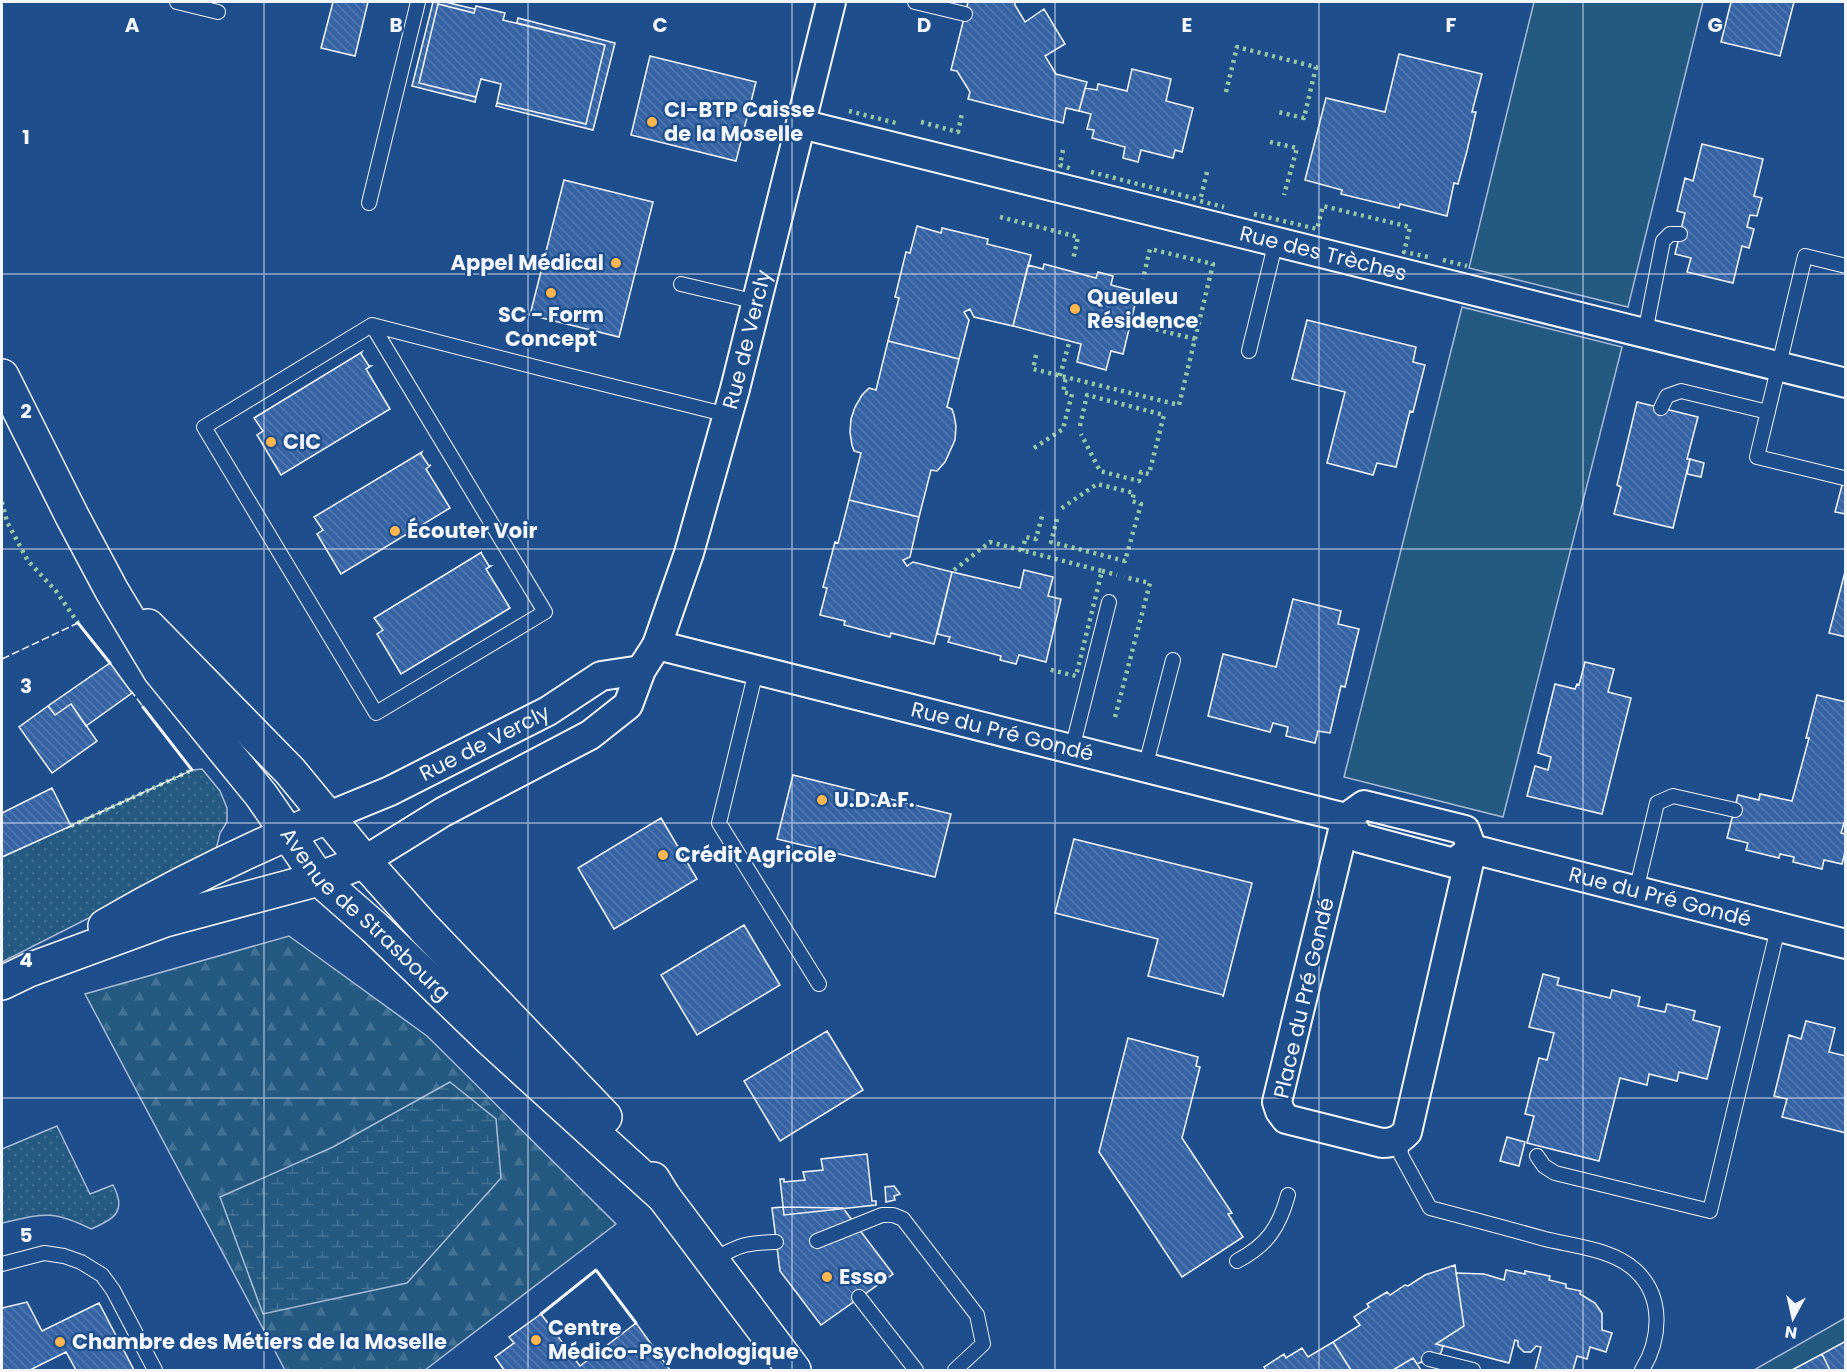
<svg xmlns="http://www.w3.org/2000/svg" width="1847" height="1372" font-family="Poppins,sans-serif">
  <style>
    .grass { fill: url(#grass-dots); stroke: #a8bbd7; stroke-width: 1.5 }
    .forest { fill: url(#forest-firs); stroke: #a8bbd7; stroke-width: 1.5 }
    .wetland { fill: url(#wetland-marsh); stroke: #a8bbd7; stroke-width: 1.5 }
    .green { fill: #245a82; stroke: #a8bbd7; stroke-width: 1.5 }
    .building { fill: url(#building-back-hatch); stroke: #f2f6ff; stroke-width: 1.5 }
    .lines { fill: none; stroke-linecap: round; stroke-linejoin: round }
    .lane-casing { stroke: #f2f6ff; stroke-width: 16 }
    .street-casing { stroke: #f2f6ff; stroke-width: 32 }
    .secondary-casing { stroke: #f2f6ff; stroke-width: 36 }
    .primary-casing { stroke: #f2f6ff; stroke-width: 36 }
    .lane { stroke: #1f4e8c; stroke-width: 14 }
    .street { stroke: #1f4e8c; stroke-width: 28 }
    .secondary { stroke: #1f4e8c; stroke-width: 33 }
    .primary { stroke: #1f4e8c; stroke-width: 33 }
    .hedge { stroke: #97c8a6; stroke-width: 4.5; stroke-dasharray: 3 4.5; stroke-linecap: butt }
    .fence { stroke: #f2f6ff; stroke-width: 1.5; stroke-dasharray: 8 3; stroke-linecap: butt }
    .wall { stroke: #f2f6ff; stroke-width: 3 }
    .grid { fill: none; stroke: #f2f6ff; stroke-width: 1.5; stroke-opacity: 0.55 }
    .poi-dot { fill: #ffb74d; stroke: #1f4e8c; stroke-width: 2 }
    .labels { text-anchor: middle; stroke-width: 4.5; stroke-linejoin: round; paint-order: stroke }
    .poi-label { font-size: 21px; font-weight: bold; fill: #f2f6ff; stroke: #1f4e8c; text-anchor: start }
    .street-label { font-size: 21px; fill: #f2f6ff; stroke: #1f4e8c }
    .grid-label { font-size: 20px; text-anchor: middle; font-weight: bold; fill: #f2f6ff; stroke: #1f4e8c; stroke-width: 4.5; stroke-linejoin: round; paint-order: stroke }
  </style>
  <defs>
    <pattern id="grass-dots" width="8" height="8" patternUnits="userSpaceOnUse" patternTransform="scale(1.5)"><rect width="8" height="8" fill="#245a82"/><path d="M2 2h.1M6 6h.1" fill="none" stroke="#447295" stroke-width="1.8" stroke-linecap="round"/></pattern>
    <pattern id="forest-firs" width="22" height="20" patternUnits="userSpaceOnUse" patternTransform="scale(1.5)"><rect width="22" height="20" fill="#245a82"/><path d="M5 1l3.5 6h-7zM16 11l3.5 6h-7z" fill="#447295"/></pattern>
    <pattern id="wetland-marsh" width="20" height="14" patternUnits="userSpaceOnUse" patternTransform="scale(1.5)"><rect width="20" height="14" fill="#245a82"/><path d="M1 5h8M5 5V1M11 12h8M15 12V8" fill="none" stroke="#447295"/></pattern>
    <pattern id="building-back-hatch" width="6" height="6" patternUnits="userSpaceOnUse" patternTransform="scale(1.5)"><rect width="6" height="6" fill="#3563a3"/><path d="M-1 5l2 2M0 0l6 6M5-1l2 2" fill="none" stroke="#537ab1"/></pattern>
  </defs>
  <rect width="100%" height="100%" fill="#1f4e8c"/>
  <path class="grass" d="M202,769L220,791L227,808V822L220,833L215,854L2,962V857L192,770Z
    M57,1126L90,1194L113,1185C127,1211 115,1219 91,1229C51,1209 43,1214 2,1223V1149Z"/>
  <path class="forest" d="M289,936L427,1036L616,1224L425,1370H285L85,994Z"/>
  <path class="wetland" d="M450,1082L496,1119L501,1178L407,1283L263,1314L220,1197L333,1147Z"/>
  <path class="green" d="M1534,2H1703L1628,307L1469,268Z
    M1462,307L1622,347L1503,817L1344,777Z
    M1845,1318V1370H1754Z"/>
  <path class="building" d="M333,2H368L355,56L321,48Z
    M433,2H445L475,9L474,13L438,4L419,83L476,97L475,102L412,86Z
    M968,2H1015V5L1025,22L1044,9L1065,44L1045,56L1056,74L1087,82L1079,111L1066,108L1063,123L968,99L970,92L957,71L951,70Z
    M1731,2H1794L1780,56L1721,42Z
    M438,4L474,13L476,6L505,13L503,20L605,45L586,124L497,103L501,84L481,79L476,97L419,83Z
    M518,18L615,43L593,130L496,106L497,103L586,124L605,45L517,23Z
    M1399,54L1482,74L1472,112H1476L1467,151L1458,184L1454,183L1447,216L1400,204L1399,208L1341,194L1342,190L1305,180L1326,98L1385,112Z
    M650,56L756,82L736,161L631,135Z
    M1132,69L1171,79L1166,101L1193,108L1182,152L1175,150L1173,158L1141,150L1138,162L1123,158L1125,147L1092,138L1094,130L1087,129L1091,114L1079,111L1085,88L1097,90L1098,84L1127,91Z
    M1702,144L1763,159L1754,196L1762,198L1757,216L1750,215L1747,227L1754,229L1749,248L1742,246L1733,283L1687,272L1691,258L1675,254L1685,213L1677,211L1685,178L1693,181Z
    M564,180L653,202L619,337L530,315Z
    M917,226L941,233L942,228L988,239L987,244L1031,255L1013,326L974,317L970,309L964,312L969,320L959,359L888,341L899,298L895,297L906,252L910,253Z
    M1044,264L1096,278L1098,272L1113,276L1111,285L1138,292L1123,354L1111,351L1106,370L1077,362L1081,344L1013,326L1028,265L1043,269Z
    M1307,320L1416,347L1413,362L1425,365L1413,412L1410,411L1396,467L1377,463L1373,475L1327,463L1345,392L1292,379Z
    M888,341L959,359L947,407L952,409L954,415L956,426L955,440L945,462L937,471L931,470L919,517L849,500L861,453L854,451L852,445L850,432L851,419L855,407L862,395L869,388L876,390Z
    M362,352L361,354L369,366H371L366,369L390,409L281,475L257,435L263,431L254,418Z
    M1637,402L1698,417L1687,459H1690L1673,528L1614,514L1621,487L1617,485Z
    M422,452L421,454L429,466L431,465L426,469L450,508L341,574L317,534L323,530L314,517Z
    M1690,459L1704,463L1701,477L1687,474Z
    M1846,470V514L1835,512Z
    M849,500L919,517L910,557L903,560L907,566L913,562L952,572L934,644L891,633L890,637L844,625L845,621L820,615L827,588L823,587L835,542L838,543Z
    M482,552L481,553L489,566H491L486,569L510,608L401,674L377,634L383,630L374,618Z
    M1846,568V637L1829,633Z
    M1024,570L1053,577L1048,596L1061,599L1046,662L1019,655L1016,664L1000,660L1001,656L948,642L950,637L937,634L952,572L1020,588Z
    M1293,599L1341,611L1338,624L1359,629L1345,687L1341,686L1330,733L1318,731L1315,743L1286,736L1288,727L1273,723L1270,732L1208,716L1223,654L1276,667Z
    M1585,662L1614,669L1608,692L1631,698L1602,814L1527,796L1535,766L1548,770L1551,757L1538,753L1555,684L1575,689L1577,684L1579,685Z
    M110,663L132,693L86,726L71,704L55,715L48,706Z
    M1817,695L1846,702V817L1841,833L1846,834V848L1842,864L1824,860L1822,869L1793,862L1794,857L1780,854L1779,858L1746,850L1748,843L1727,838L1738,795L1759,800L1760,794L1792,801L1809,738H1806Z
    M71,704L97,741L52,773L19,727L48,706L55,715Z
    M793,775L951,814L935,877L777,839Z
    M52,788L71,826L2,857V813Z
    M661,818L697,879L614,929L578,868Z
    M1074,839L1252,883L1223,997V995L1148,976L1158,939L1055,913Z
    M744,925L780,985L697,1035L661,975Z
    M1543,974L1559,978L1557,985L1610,998L1612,990L1640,997L1638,1006L1651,1009L1665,1012L1667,1004L1695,1011L1693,1020L1720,1027L1707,1079L1679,1072L1677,1081L1649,1074L1647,1085L1620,1078L1599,1161L1527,1143L1534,1116L1525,1114L1539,1058L1547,1060L1554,1033L1529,1027Z
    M1806,1021L1835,1028L1829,1052L1846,1056V1133L1782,1117L1787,1099L1774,1096L1789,1035L1801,1039Z
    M827,1031L863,1090L780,1141L744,1081Z
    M1128,1038L1198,1057L1196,1066L1200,1067L1182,1138L1232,1213L1228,1214L1243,1237L1182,1277L1099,1152Z
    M1507,1137L1525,1142L1519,1166L1500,1161Z
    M867,1154L872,1201H876V1205L784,1215L780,1179H784V1182L805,1180L803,1172L823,1170L821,1159Z
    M894,1186L900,1194L894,1196L895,1200L886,1202L885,1187Z
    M783,1207L843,1208L893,1274L821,1325L780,1271L772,1208Z
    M1455,1265L1464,1326L1436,1344L1443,1346L1441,1353L1417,1364L1413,1358L1393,1370H1351L1333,1342L1360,1325L1354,1317L1369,1307L1367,1304L1387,1292L1390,1295L1405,1285L1408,1286L1425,1275Z
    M1506,1270L1525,1274V1271L1550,1276L1549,1280L1566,1284V1288L1581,1291L1580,1294L1595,1303L1602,1313V1330L1612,1333L1606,1352L1590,1347L1587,1359L1577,1356L1573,1370H1535L1541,1347L1536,1346L1531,1352H1524L1518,1346V1341L1515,1340L1509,1363L1436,1344L1464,1326L1456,1273L1484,1274L1504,1280Z
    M27,1302L42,1331L99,1303L134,1370H76L66,1352L30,1370H2V1308Z
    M541,1314L580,1366L636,1323L670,1370H504L495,1357L514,1343L509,1337Z
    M1846,1341V1370H1830L1822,1354Z
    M1333,1342L1351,1370H1266L1264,1367L1284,1354L1286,1358L1302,1348L1308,1357Z
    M1822,1354L1830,1370H1792Z
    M1413,1358L1421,1370H1393Z"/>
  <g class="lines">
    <g class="lane-casing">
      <path id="lane" d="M177,2L218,12
        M915,2L965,14
        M369,203L418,2
        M681,284L757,302
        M372,325L545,612L376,713L204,427L372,325L559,373L728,415
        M1645,333L1663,241L1670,234H1680
        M1249,351L1276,241
        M1661,408L1667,396L1681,391L1768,412
        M1844,478L1757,457L1805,256L1846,266
        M756,671L719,823L819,984
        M1072,749L1109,602
        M1145,768L1173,660
        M1636,891L1657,803L1673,796L1735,810
        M1400,1139L1401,1155L1430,1208C1468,1218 1506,1228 1545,1239C1573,1246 1612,1249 1635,1270C1664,1296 1661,1339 1642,1370
        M1537,1156L1544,1166L1555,1173L1710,1211L1778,928
        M817,1241L882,1215H893L903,1219L977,1315L983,1344L955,1370
        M711,1261C739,1245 744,1243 776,1242
        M1237,1261C1267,1245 1279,1228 1288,1195
        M2,1264L44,1253L64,1256L81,1262L102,1275L113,1290L155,1370
        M859,1297L916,1370
        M1429,1359L1473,1370"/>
    </g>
    <g class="street-casing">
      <g id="street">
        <path id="s1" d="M801,124L1846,383"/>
        <path id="s2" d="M657,645L1346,818L1360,838L1454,863L1472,849"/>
        <path id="s3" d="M329,816L390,791L548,711L601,676L641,670"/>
        <path d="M1346,818L1277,1102L1280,1111L1286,1119L1382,1143C1394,1143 1399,1140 1407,1132L1472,849"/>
        <path d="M1346,818L1364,805L1465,830L1472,849"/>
        <path id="s4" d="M1472,849L1846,944"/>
        <path id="s5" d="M364,861L443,812L590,735L628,705L641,670L657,645L689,553L735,389L831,2"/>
      </g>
    </g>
    <g class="secondary-casing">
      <path id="secondary" d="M105,926C177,884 252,848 329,816
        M2,983L29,970L165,920L319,879L364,861"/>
    </g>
    <g class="primary-casing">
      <g id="primary">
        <path id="s6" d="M2,376L72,516L112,591L160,671L261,795L319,879L375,928L490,1039L664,1197"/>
        <path d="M148,626L290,771L364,861L424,928L605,1117"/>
        <path d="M653,1179L664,1197L794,1370"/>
      </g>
    </g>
    <use href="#lane" class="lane"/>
    <use href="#street" class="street"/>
    <use href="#secondary" class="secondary"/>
    <use href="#primary" class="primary"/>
    <path class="hedge" d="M1226,92L1237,47L1316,67L1304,118L1278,112
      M849,111L896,123
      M921,122L958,132L962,113
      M1270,142L1297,148L1284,195
      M1063,150L1060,165L1072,169
      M1091,172L1197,199
      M1207,172L1200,201L1224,207
      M1254,214L1317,229L1323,206L1410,227L1404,252L1429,257
      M1000,217L1078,237L1073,260
      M1443,260L1467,266
      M1134,324L1195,339
      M1036,355L1033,369L1179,405L1213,264L1150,249L1143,279
      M1060,376L1069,343
      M1080,426L1087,395L1164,415L1149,474L1141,472L1139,481L1100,471L1081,434
      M1034,448L1063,429L1072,394L1063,392L1066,377
      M2,502L7,522L28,561L56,591L78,623
      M1057,519L1051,542L1125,561L1141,504L1132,501L1134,493L1097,484L1059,510
      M1022,551L1026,537L1036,539L1043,512
      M954,570L990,542L1102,571L1076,676L1047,669
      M1102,571L1117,575
      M1115,717L1150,583L1124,577
      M71,826L192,770"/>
    <path class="fence" d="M2,659L78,623L111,665
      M67,828L192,770L131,691"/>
    <path class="wall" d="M78,623L110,663
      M143,707L192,770
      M541,1314L596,1270L636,1323"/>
  </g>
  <path class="grid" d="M264,2V1370M528,2V1370M792,2V1370M1055,2V1370M1319,2V1370M1583,2V1370M2,274H1846M2,549H1846M2,823H1846M2,1098H1846"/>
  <g class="poi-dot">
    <circle cx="652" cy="122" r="6"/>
    <circle cx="616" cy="263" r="6"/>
    <circle cx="551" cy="293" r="6"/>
    <circle cx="1075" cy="309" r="6"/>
    <circle cx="271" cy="442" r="6"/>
    <circle cx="395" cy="531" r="6"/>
    <circle cx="822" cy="800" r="6"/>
    <circle cx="663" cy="855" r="6"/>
    <circle cx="827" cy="1277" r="6"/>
    <circle cx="536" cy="1340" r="6"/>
    <circle cx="60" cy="1342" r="6"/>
  </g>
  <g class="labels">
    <g class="poi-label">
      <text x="664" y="117">CI-BTP Caisse<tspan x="664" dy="24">de la Moselle</tspan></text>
      <text x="604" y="270" text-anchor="end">Appel Médical</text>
      <text x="1087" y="304">Queuleu<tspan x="1087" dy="24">Résidence</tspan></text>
      <text x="551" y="322" text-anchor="middle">SC - Form<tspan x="551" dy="24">Concept</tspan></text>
      <text x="283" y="449">CIC</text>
      <text x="407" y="538">Écouter Voir</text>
      <text x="834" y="807">U.D.A.F.</text>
      <text x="675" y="862">Crédit Agricole</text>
      <text x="839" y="1284">Esso</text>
      <text x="548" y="1335">Centre<tspan x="548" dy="24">Médico-Psychologique</tspan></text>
      <text x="72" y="1349">Chambre des Métiers de la Moselle</text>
    </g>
    <g class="street-label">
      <text dy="7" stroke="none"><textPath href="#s1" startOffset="538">Rue des Trèches</textPath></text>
      <text dy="7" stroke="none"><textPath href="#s5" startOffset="693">Rue de Vercly</textPath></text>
      <text dy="7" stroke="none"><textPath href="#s2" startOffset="356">Rue du Pré Gondé</textPath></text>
      <text dy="7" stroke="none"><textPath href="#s3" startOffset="172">Rue de Vercly</textPath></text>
      <text dy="7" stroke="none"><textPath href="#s4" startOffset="194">Rue du Pré Gondé</textPath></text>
      <text dy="7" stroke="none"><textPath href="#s6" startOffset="654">Avenue de Strasbourg</textPath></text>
      <text transform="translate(1304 998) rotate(-77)" y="7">Place du Pré Gondé</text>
    </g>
  </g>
  <g class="grid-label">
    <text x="132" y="32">A</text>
    <text x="396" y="32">B</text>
    <text x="660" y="32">C</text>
    <text x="924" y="32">D</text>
    <text x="1187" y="32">E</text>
    <text x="1451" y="32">F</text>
    <text x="1715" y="32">G</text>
    <text x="26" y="144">1</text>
    <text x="26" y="418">2</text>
    <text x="26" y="693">3</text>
    <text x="26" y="967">4</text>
    <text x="26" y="1242">5</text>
  </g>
  <rect width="1847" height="1372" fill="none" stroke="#f2f6ff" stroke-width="6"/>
  <g transform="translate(1793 1318) rotate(188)" stroke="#1f4e8c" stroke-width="4.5" paint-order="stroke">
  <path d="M0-4.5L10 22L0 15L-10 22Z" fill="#f2f6ff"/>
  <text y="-9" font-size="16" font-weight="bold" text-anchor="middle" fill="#f2f6ff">N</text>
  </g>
</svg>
